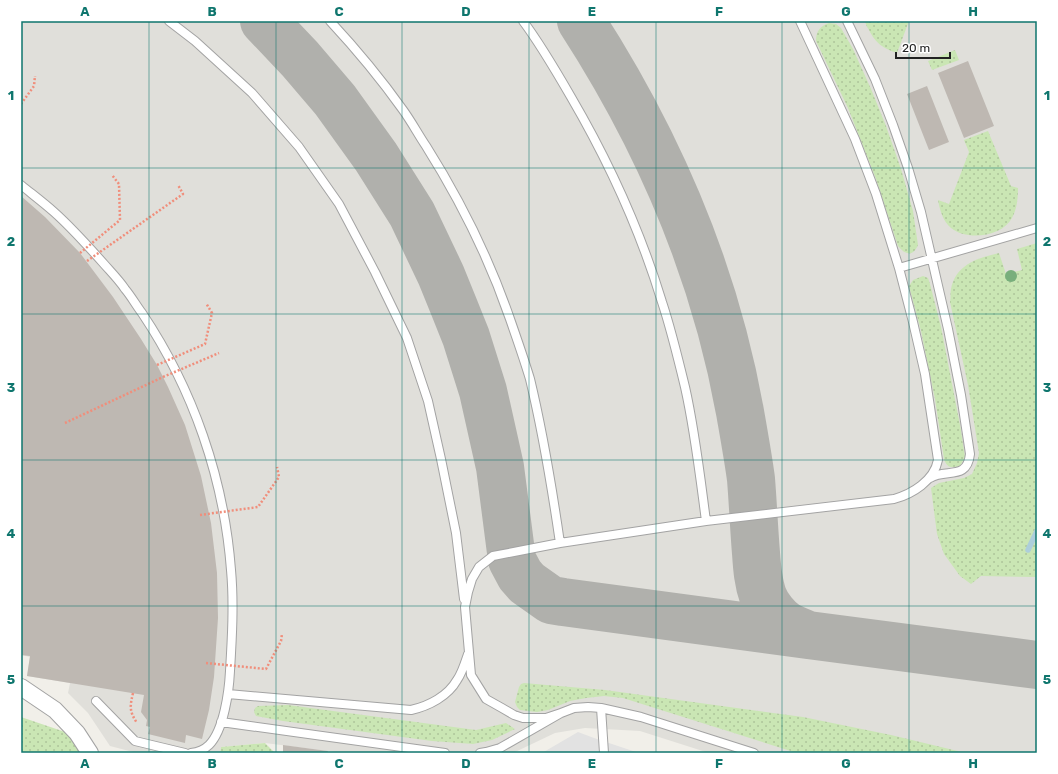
<svg xmlns="http://www.w3.org/2000/svg" width="1058" height="774" font-family="Rubik,sans-serif">
  <style>
    .airport { fill: #e0dfda }
    .grass { fill: url(#grass-dots) }
    .parking { fill: #e2e2e2 }
    .lines { fill: none; stroke-linecap: round; stroke-linejoin: round }
    .stream { stroke: #adcedb; stroke-width: 5.5 }
    .taxiway { stroke: #b0b0ac; stroke-width: 48 }
    .building { fill: #beb8b2 }
    .lane-casing { stroke: #a3a3a3; stroke-width: 10 }
    .street-casing { stroke: #a3a3a3; stroke-width: 18 }
    .path { stroke: #f08e7b; stroke-width: 2.5; stroke-dasharray: 2 2; stroke-linecap: butt }
    .lane { stroke: #fff; stroke-width: 8 }
    .street { stroke: #fff; stroke-width: 16 }
    .path-bridge { stroke: #f08e7b; stroke-width: 2.5; stroke-dasharray: 2 2; stroke-linecap: butt }
    .tree { fill: #78af7c }
    .grid { fill: none; stroke: #0f766e; stroke-width: 1; stroke-opacity: 0.55 }
    .neatline { fill: none; stroke: #0f766e; stroke-width: 1.5 }
    .grid-label { font-size: 13px; text-anchor: middle; font-weight: bold; fill: #0f766e }
  </style>
  <defs>
    <pattern id="grass-dots" width="8" height="8" patternUnits="userSpaceOnUse"><rect width="8" height="8" fill="#cae6b4"/><path d="M2 2h.1M6 6h.1" fill="none" stroke="#adc59a" stroke-width="1.8" stroke-linecap="round"/></pattern>
  </defs>
  <rect width="100%" height="100%" fill="#f1efe9"/>
  <path class="airport" d="M21,21H1037V753H709L640,731L585,728L555,733L513,753H344L265,743L221,747L220,753H137L110,746L88,713L68,693L70,683L27,676L30,657L21,655Z"/>
  <path class="grass" d="M865,21H909L897,53C883,48 876,44 869,30C867,27 866,25 865,21Z
    M829,23L836,24L841,28L853,49L871,89L886,126L901,169L913,211L918,245C913,257 905,255 898,246L876,179L848,108L816,41C816,31 820,26 829,23Z
    M955,50L959,60L932,70L928,61Z
    M988,131L1011,186L1018,188C1018,198 1017,209 1012,218C1002,237 967,241 951,228C943,221 940,211 938,200L949,204L969,152L964,140Z
    M1037,243V577L981,576L971,584L960,576L944,554L937,534L931,488L939,483L964,478L972,474L977,463L979,453L968,385L950,302C951,298 950,293 951,289C956,264 978,258 999,253L1006,274L1022,270L1017,249Z
    M923,276L928,278L930,284L941,327L960,425L965,457L960,466C951,468 947,468 944,459L935,399L921,331L909,286L913,280Z
    M524,683L605,690L803,717L891,735L966,753H797L623,698L604,696L586,698L570,701L548,710L537,712L528,711L520,710L517,707L515,702L519,687L521,684Z
    M288,705L476,730L506,723L515,729L492,740L473,744L432,741L283,721L256,716L254,712L255,708L258,706Z
    M21,717L68,733L82,753H21Z
    M265,743L275,753H220L221,747Z"/>
  <path class="parking" d="M578,732L594,738L639,753H542Z"/>
  <g class="lines">
    <path class="stream" d="M1028,550L1037,531"/>
    <path class="taxiway" d="M264,21L300,59L335,100L376,157L412,214L441,275L454,307L466,337L483,391L500,467L512,560L520,575L527,583L551,600L563,602L808,635
      M581,21C658,140 715,273 740,412C744,435 748,457 751,479C753,504 754,529 756,553C757,568 758,582 763,596C767,607 777,619 786,625C793,629 801,632 808,635L1037,665"/>
  </g>
  <path class="building" d="M968,61L994,126L964,138L938,73Z
    M927,86L949,142L929,150L907,94Z
    M21,196L45,217L80,253L113,297L141,339L157,365L168,387L185,425L201,476L211,523L217,573L218,618L214,677L209,710L202,739L186,735L185,743L148,734L150,727L146,726L147,720L141,712L144,695L27,676L30,656L21,655Z
    M283,745L328,751L327,753H283Z"/>
  <g class="lines">
    <g class="lane-casing">
      <path id="lane" d="M169,21L195,41L252,93L299,147L339,204L375,272L407,338L428,401L441,459L456,533L464,599
        M330,21C356,49 381,79 403,110C411,121 418,134 426,146C460,200 489,258 510,319C517,339 524,359 530,379C543,433 552,488 560,543
        M523,21C541,45 556,71 571,97C609,162 640,230 662,302C671,329 678,358 685,387C695,431 700,476 706,521
        M847,21L875,79L893,125L908,168L921,212L948,329L961,395L970,454C967,481 946,468 930,478
        M21,185C32,194 44,203 54,212C72,228 88,246 104,264C111,272 119,280 125,289C131,296 136,305 142,313C193,389 224,478 231,570C234,603 232,638 230,671C229,691 224,730 209,745C204,750 198,752 191,753
        M899,268L1037,228
        M228,694L411,710C429,706 448,696 457,680C462,673 465,663 468,654
        M96,701L135,741L185,753
        M601,708L604,753
        M561,713L546,718H523L514,715L502,708L486,699L471,675L465,607L468,592L472,579L479,567L493,556L560,543L706,521L894,499C912,494 934,481 938,460L925,374L913,322L899,268L876,194L855,139L800,21
        M221,722L445,753
        M480,753L486,752L500,748L561,713L574,708L588,707L601,708L641,717L754,753"/>
    </g>
    <g class="street-casing">
      <path id="street" d="M21,687L55,710L77,733L90,753"/>
    </g>
    <path class="path" d="M21,104L34,86L35,76
      M65,423L163,377
      M133,693C130,706 129,711 137,723"/>
    <use href="#lane" class="lane"/>
    <use href="#street" class="street"/>
    <path class="path-bridge" d="M80,253L120,220L119,184L112,175
      M87,261L183,194L178,185
      M157,365L205,344L212,313L206,303
      M163,377L219,353
      M200,515L258,507L279,477L277,467
      M206,663L266,669L281,641L282,634"/>
  </g>
  <circle class="tree" cx="1011" cy="276" r="6"/>
  <path class="grid" d="M149,21V753M276,21V753M402,21V753M529,21V753M656,21V753M782,21V753M909,21V753M21,168H1037M21,314H1037M21,460H1037M21,606H1037"/>
  <rect width="1058" height="774" fill="none" stroke="#ffffff" stroke-width="44"/>
  <path d="M896 52v6h54v-6" fill="none" stroke="#222222" stroke-width="2"/>
  <text x="902" y="52" font-size="12" fill="#222222" stroke="#ffffff" stroke-width="3" paint-order="stroke">20 m</text>
  <rect x="22" y="22" width="1014" height="730" class="neatline"/>
  <g class="grid-label">
    <text x="85" y="16">A</text>
    <text x="212" y="16">B</text>
    <text x="339" y="16">C</text>
    <text x="466" y="16">D</text>
    <text x="592" y="16">E</text>
    <text x="719" y="16">F</text>
    <text x="846" y="16">G</text>
    <text x="973" y="16">H</text>
    <text x="11" y="100">1</text>
    <text x="1047" y="100">1</text>
    <text x="11" y="246">2</text>
    <text x="1047" y="246">2</text>
    <text x="11" y="392">3</text>
    <text x="1047" y="392">3</text>
    <text x="11" y="538">4</text>
    <text x="1047" y="538">4</text>
    <text x="11" y="684">5</text>
    <text x="1047" y="684">5</text>
    <text x="85" y="768">A</text>
    <text x="212" y="768">B</text>
    <text x="339" y="768">C</text>
    <text x="466" y="768">D</text>
    <text x="592" y="768">E</text>
    <text x="719" y="768">F</text>
    <text x="846" y="768">G</text>
    <text x="973" y="768">H</text>
  </g>
</svg>
